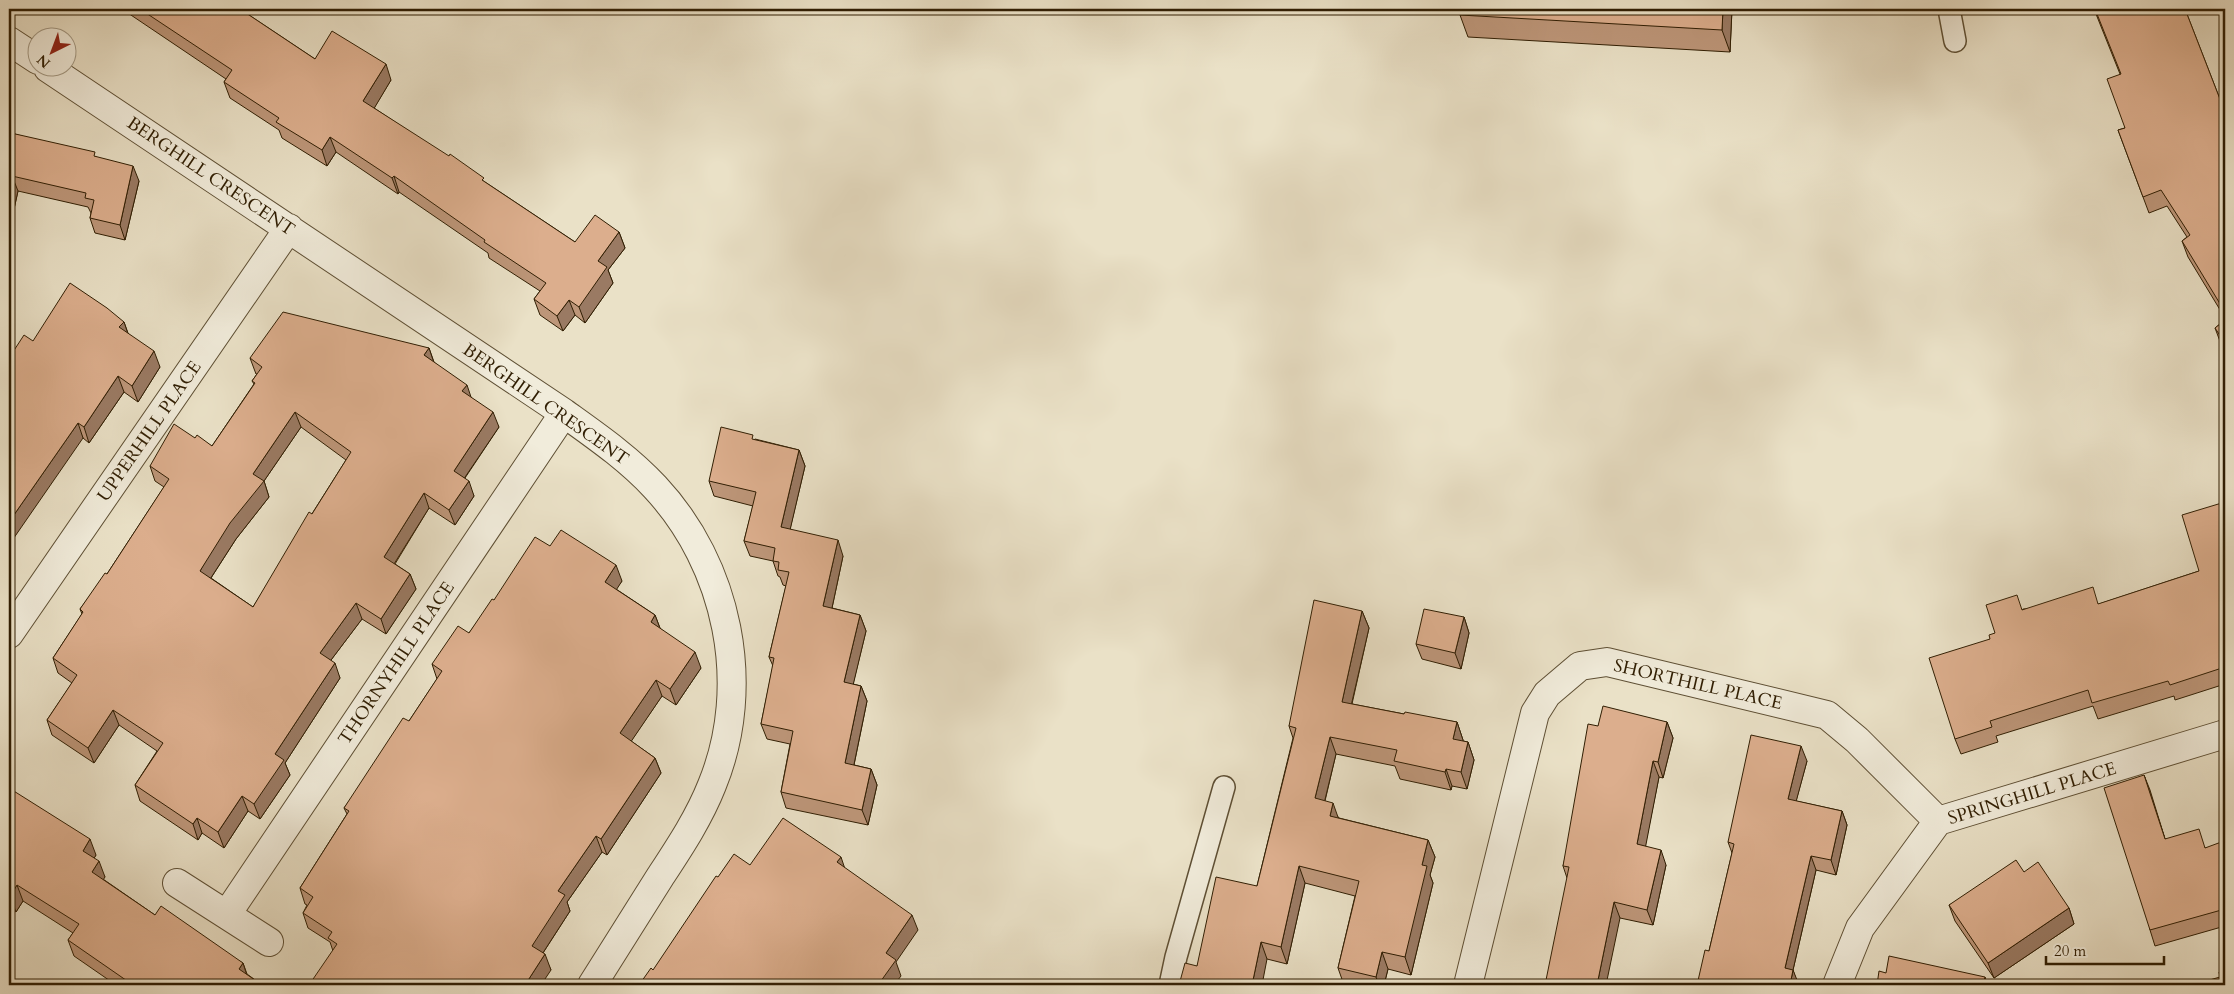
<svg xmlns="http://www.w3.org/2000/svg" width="2234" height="994" font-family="Cardo,serif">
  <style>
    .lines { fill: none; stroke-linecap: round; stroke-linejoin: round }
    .service-casing { stroke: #5e4f34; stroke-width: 24 }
    .minor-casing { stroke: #5e4f34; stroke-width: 30 }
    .service { stroke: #f1ecdb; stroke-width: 21 }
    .minor { stroke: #f1ecdb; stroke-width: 28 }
    .wall { fill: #bd9679; stroke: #301e03; fill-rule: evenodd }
    .shaded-wall { fill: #9a7a63; stroke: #301e03 }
    .building { fill: #dcae8d; stroke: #301e03; fill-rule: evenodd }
    .labels { text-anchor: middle; stroke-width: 4; stroke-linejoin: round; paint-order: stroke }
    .street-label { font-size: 18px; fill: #301e03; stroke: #f1ecdb }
  </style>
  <rect width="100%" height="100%" fill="#eae1c7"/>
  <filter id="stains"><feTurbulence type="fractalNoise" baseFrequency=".004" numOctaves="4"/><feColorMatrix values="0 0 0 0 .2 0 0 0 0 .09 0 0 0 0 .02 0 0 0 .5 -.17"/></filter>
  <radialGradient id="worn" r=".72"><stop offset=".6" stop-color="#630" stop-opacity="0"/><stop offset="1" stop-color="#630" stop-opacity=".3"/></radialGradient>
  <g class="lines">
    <g class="service-casing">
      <path id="service" d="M1949,9L1955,41
        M1170,985L1176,957L1224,787"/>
    </g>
    <g class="minor-casing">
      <path id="minor" d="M9,41L38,60
        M48,68L564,413C596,436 628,458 655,487C728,565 753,685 712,785C699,818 679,848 660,877C637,913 615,949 592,985
        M9,634L289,228
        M177,883L269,942
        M227,914L564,413
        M1468,985L1535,713L1547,694L1580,666L1607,662L1827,715L1857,740L1938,821
        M1837,985L1860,928L1938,821L2225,734"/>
    </g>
    <use href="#service" class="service"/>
    <use href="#minor" class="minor"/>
  </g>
  <path class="wall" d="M122,9H249L246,13L315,59L391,80L374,108L575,242L619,232L625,248L608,270L613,283L585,323L575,315L563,331L540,315L534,299L540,291L489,258L488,253L399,192L398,194L336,152L327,166L282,138L279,130L230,98L224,82L226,79Z
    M1461,9H1732L1730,52L1468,37L1460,15Z
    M2094,9H2185L2223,107L2225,106V318L2188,257L2182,241L2187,237L2167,206L2149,213L2118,130L2125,128L2120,74Z
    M9,131L11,133L96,157L139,181L125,240L95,233L90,218L91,213L88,207L18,191L14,209L9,205Z
    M2225,320V350L2221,344L2215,328Z
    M124,322L128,333L160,367L138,402L124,392L89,443L83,438L33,341Z
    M429,348L434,362L471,397L499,427L465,478L474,496L455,525L429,508L395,564L410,574L416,589L386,634L362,619L331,660L340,678L285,763L290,775L260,819L248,811L224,848L202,833L198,840L140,801L135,785L157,751L119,725L94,763L52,735L47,720L72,683L58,673L53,658L82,614L80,609L107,574L164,487L155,481L150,466L195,438L212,446L254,384L252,381L257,374H256L250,358ZM301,427L346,460L253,607L211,578L236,539L269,497L264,481Z
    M755,439L799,450L805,466L790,529L843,556L832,608L860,615L866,631L853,684L861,686L867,701L854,765L871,769L877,785L868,825L786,808L781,792L790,744L767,739L761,724L773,666L769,657L786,586L783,585L780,577L778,576L773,561L750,556L744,541L753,506L714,496L709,481Z
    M2225,502V684L2175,700L2174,696L2098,719L2093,706L1996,736L1998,742L1961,754L1955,739L1990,639L1995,633L2023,609L2099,604L2199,571Z
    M550,546L622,581L616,589L655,615L660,628L701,668L676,705L662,696L631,741L655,758L661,773L607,855L602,852L567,902L570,911L543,953L551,970L333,951L330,942L308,928L303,913L307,905L305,904L300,888L347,814L344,808L409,721L437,679L432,664L469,633L494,600Z
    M1362,611L1369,628L1352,704L1404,714L1457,722L1463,740V741L1468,742L1474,760L1467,789L1452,786L1451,790L1400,779L1395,766L1336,754L1325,801L1339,818L1428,840L1435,857L1430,875L1433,883L1411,975L1388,969L1384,985H1344L1338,968L1355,896L1305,883L1287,964L1267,959L1197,966L1257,886L1293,738L1289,726Z
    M1464,617L1469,633L1461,669L1422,659L1416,644Z
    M1667,722L1673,738L1663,778L1659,777L1645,846L1666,865L1653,925L1620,918L1567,878L1563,866L1598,726Z
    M1807,761L1796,801L1842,811L1847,825L1836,875L1816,870L1793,970L1798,985H1697L1709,951L1732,853L1728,842Z
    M2144,775L2165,839L2206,848L2225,845V926L2155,946L2150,930Z
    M9,788L96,855L94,858L105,877L103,879L155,915L243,963L247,974L262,985H116L74,956L68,940L73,933L23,901L16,912L9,907Z
    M2024,872L2069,908L2074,924L1994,978L1955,921L1949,905Z"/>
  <path class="shaded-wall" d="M236,9H249L241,21Z
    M1723,9H1732L1730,52L1722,30Z
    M386,64L391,80L369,117L363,101Z
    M330,137L336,152L327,166L322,150Z
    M133,166L139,181L125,240L120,225Z
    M12,176L18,191L14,209L9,194Z
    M394,176L399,192L398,194L392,178Z
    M619,232L625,248L608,270L613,283L585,323L579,307L598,261Z
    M569,300L575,315L563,331L557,316Z
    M124,322L129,337L119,327Z
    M429,348L434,363L424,355Z
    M154,351L160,367L138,402L132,386Z
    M118,376L124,392L89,443L84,427Z
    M467,385L472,400L462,391Z
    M295,412L301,427L264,481L269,497L236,539L205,587L200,571L253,474Z
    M493,412L499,427L459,486L454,471Z
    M78,423L83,438L9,545V522Z
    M799,450L805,466L787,543L781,527Z
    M469,481L474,496L455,525L449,510Z
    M424,493L429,508L389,572L384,557Z
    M838,540L843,556L829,622L823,606Z
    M616,565L622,581L611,598L605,582Z
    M410,574L416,589L386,634L381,619Z
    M356,603L362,619L325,668L320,653Z
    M1362,611L1369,628L1348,719L1342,702Z
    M655,615L661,631L651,622Z
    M860,615L866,631L850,698L844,682Z
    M1464,617L1469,633L1461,669L1455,653Z
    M695,652L701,668L676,705L670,689Z
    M335,663L340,678L285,763L290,775L260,819L254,804L275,754Z
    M656,680L662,696L626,749L620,733Z
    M861,686L867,701L851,779L845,763Z
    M113,710L119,725L94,763L88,748Z
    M1457,722L1463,740L1459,756L1453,739Z
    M1667,722L1673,738L1663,778L1658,762Z
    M1330,737L1336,754L1321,816L1315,798Z
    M1468,742L1474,760L1467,789L1461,772Z
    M1801,746L1807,761L1793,813L1788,799Z
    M655,758L661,773L607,855L601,839Z
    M1653,761L1659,777L1643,860L1637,844Z
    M871,769L877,785L868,825L862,810Z
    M1446,769L1452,786L1451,790L1445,772Z
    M2144,775L2150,790L2170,855L2165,839Z
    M242,796L248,811L224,848L218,832Z
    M1333,803L1339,820L1330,816Z
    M1842,811L1847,825L1836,875L1831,860Z
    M197,818L202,833L198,840L193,824Z
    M596,836L602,852L567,902L570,911L537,962L532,946L558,891Z
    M90,839L96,855L89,867L83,851Z
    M1428,840L1435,857L1430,875L1433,883L1411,975L1405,957L1422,865Z
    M1661,850L1666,865L1653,925L1647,910Z
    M1811,856L1816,870L1790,983L1785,968Z
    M841,857L846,872L837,862Z
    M99,861L105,877L98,888L92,872Z
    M1299,866L1305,883L1287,964L1281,947Z
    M17,885L23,901L16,912L10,896Z
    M1614,902L1620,918L1606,985H1597Z
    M2069,908L2074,924L1994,978L1988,963Z
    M912,915L918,930L896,962L901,976L894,985H878L886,953Z
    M1261,942L1267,959L1262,985H1252Z
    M1382,952L1388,969L1384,985H1379L1376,977Z
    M545,954L551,970L541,985H525Z
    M243,963L248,979L239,969Z
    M1793,970L1799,985H1790Z
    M1985,977L1988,985H1983Z"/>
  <path class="building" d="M140,9H240L315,59L332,31L386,64L363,101L449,156L450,154L484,178L482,180L575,242L595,215L619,232L598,261L607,267L579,307L569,300L557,316L534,299L546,283L484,242L485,240L394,176L392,178L330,137L322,150L276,122L279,118L224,82L232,70Z
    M1461,9H1723L1722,30L1460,15Z
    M2095,9H2185L2223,107L2225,106V312L2182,241L2190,235L2161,190L2143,197L2118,130L2125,128L2107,79L2121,74Z
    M9,131L11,133L95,152L94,156L133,166L120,225L90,218L94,200L85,198L86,193L12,176L9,193Z
    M70,283L107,308L124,322L119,327L154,351L132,386L118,376L84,427L78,423L9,522V358L24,335L33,341Z
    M283,312L429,348L424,355L467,385L462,391L493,412L454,471L469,481L449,510L424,493L384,557L410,574L381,619L356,603L320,653L335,663L275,754L284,760L254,804L242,796L218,832L197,818L193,824L135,785L163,743L113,710L88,748L47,720L77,675L53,658L83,612L80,609L105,573L107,574L169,479L150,466L174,424L195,438L197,435L212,446L255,383L252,381L262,367L250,358ZM295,412L351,452L312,514L309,512L253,607L200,571L230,523L264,481L253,474Z
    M2225,320V343L2215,328Z
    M721,427L753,435L752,439L799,450L781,527L838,540L823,606L860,615L844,682L861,686L845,763L871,769L862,810L781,792L793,731L761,724L774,658L769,657L789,572L778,570L779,562L773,561L775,548L744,541L756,492L709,481Z
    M2225,502V667L2170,685L2168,681L2092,703L2088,690L1990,721L1992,727L1955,739L1929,658L1990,639L1989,635L1995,633L1986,605L2017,595L2022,610L2093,587L2098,604L2199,571L2182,515Z
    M561,530L616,565L605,582L655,615L651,622L695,652L670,689L656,680L620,733L655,758L601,839L596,836L558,891L565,895L532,946L545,954L525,985H309L337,944L328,938L332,932L303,913L313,897L300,888L349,811L344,808L403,718L409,721L442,671L432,664L458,626L469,633L492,599L494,600L535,537L550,546Z
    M1314,600L1362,611L1342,702L1404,714L1405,712L1457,722L1453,739L1468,742L1461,772L1446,769L1445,772L1394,761L1397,750L1330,737L1315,798L1333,803L1330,816L1428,840L1422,865L1427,866L1405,957L1382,952L1376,977L1338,968L1359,881L1299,866L1281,947L1261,942L1252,985H1179L1185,963L1197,966L1216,877L1257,886L1296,728L1289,726Z
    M1424,609L1464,617L1455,653L1416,644Z
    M1603,706L1667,722L1658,762L1653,761L1637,844L1661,850L1647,910L1614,902L1597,985H1545L1569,867L1563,866L1588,724L1598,726Z
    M1751,735L1801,746L1788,799L1842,811L1831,860L1811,856L1785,968L1793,970L1790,985H1697L1705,950L1709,951L1734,844L1728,842Z
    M2144,775L2165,839L2199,829L2205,848L2224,841L2225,846V909L2150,930L2104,788Z
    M9,788L90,839L83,851L99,861L92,872L155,915L161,906L243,963L239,969L262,985H133L68,940L79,924L17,885L10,896L9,895Z
    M783,818L841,857L837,862L912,915L886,953L896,960L878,985H639L651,968L653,970L716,876L718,877L734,854L750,865Z
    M2016,860L2024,872L2038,862L2069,908L1988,963L1949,905Z
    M1889,956L1985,977L1983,985H1877L1879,971L1886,973Z
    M2225,970V985H2192L2220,977L2219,972Z"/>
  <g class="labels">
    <g class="street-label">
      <text transform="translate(211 176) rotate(34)" y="6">BERGHILL CRESCENT</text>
      <text transform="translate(546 404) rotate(35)" y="6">BERGHILL CRESCENT</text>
      <text transform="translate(149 431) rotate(-55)" y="6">UPPERHILL PLACE</text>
      <text transform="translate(396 663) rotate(-56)" y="6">THORNYHILL PLACE</text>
      <text transform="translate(1698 684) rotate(13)" y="6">SHORTHILL PLACE</text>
      <text transform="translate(2032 793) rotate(-17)" y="6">SPRINGHILL PLACE</text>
    </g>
  </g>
  <rect width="2234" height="994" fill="none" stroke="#eae1c7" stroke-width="30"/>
  <rect x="10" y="10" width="2214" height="974" fill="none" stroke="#301e03" stroke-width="2.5"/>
  <rect x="15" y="15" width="2204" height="964" fill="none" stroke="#301e03"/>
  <g transform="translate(52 52) rotate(222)"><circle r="24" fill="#f1ecdb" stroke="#a49a85"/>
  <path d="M0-4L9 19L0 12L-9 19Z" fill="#8f2418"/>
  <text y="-8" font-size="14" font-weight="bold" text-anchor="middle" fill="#301e03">N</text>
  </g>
  <path d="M2046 956v8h118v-8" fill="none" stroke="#301e03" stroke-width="2.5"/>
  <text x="2054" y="956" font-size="15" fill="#301e03" stroke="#f1ecdb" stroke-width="4" paint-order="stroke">20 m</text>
  <rect width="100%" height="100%" filter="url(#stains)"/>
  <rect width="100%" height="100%" fill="url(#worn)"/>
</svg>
